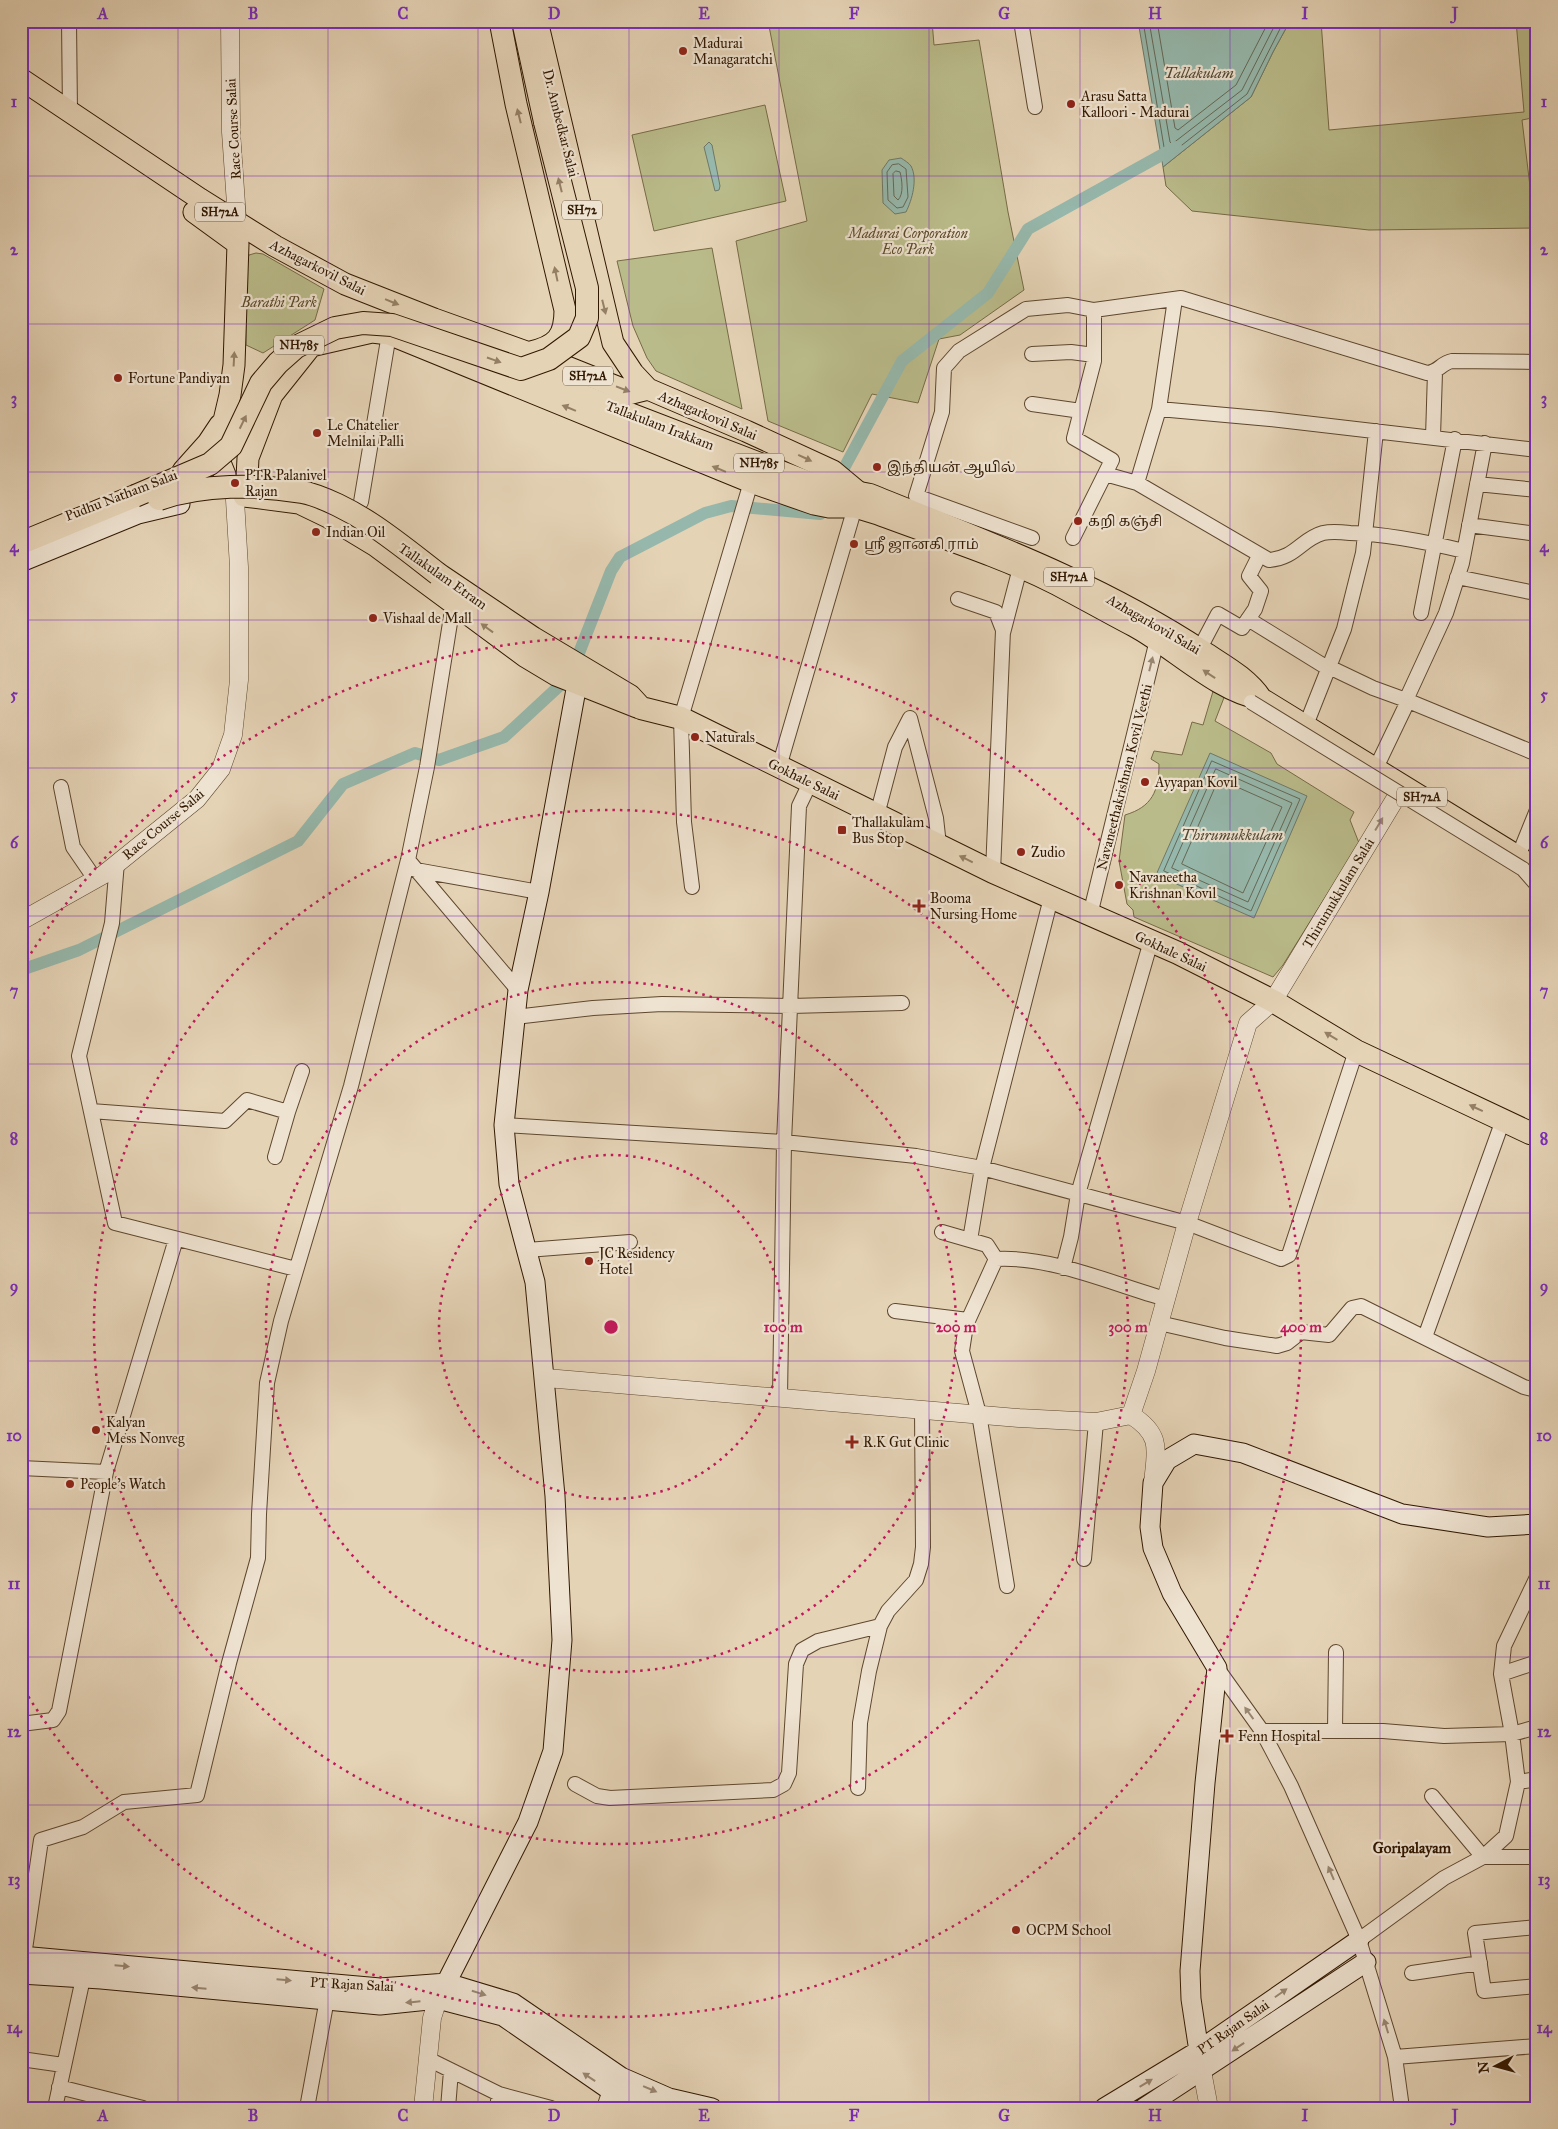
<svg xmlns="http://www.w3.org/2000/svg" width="1558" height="2129" font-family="'IM FELL Great Primer','Noto Serif Tamil',serif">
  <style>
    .green { fill: #babb8a; stroke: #766a45 }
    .water { fill: #96b8ac; stroke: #6e7867 }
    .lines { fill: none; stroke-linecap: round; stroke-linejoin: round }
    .shore { stroke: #646856; stroke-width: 1 }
    .canal { stroke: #96b8ac; stroke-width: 12 }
    .minor-casing { stroke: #5e472e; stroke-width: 16 }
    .tertiary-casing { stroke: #5e472e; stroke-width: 19 }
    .secondary-casing { stroke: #311800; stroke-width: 21 }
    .primary-casing { stroke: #311800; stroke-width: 23 }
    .trunk-casing { stroke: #311800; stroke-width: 24 }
    .minor { stroke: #eee2d0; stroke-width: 14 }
    .tertiary { stroke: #eee2d0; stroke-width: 18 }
    .secondary { stroke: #eee2d0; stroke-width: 19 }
    .primary { stroke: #e5d3b6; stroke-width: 21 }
    .trunk { stroke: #e5d3b6; stroke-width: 22 }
    .minor-bridge-casing { stroke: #5e472e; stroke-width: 16; stroke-linecap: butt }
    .trunk-bridge-casing { stroke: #311800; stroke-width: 24; stroke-linecap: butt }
    .minor-bridge { stroke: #eee2d0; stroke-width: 14 }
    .trunk-bridge { stroke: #e5d3b6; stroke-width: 22 }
    .oneway { fill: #947f64 }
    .oneway2 { fill: #998772 }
    .grid { fill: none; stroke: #7b2cbf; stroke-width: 1; stroke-opacity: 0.55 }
    .ring { fill: none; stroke: #c2185b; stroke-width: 2.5; stroke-dasharray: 2.5 5 }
    .poi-dot { fill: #8f2418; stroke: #eee2d0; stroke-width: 2 }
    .labels { text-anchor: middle; stroke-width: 4.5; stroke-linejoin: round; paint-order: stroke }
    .shield { fill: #eee2d0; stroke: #6a553e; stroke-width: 1 }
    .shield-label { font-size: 12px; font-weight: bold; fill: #311800 }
    .poi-label { font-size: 14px; fill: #311800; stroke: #eee2d0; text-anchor: start }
    .street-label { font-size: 14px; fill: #311800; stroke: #eee2d0 }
    .park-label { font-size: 14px; font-style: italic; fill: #5a4929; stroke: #eee2d0 }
    .water-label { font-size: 15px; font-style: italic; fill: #4f4834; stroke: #eee2d0 }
    .neighbourhood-label { font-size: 15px; font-weight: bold; fill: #311800; stroke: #eee2d0 }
    .centre { fill: #c2185b; stroke: #eee2d0; stroke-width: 2.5 }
    .ring-label { font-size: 15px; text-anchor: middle; font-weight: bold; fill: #c2185b; stroke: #eee2d0; stroke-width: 4.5; stroke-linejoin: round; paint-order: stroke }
    .neatline { fill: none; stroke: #7b2cbf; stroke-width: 2 }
    .grid-label { font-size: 16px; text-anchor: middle; font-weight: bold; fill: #7b2cbf }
  </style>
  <rect width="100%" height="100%" fill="#e5d3b6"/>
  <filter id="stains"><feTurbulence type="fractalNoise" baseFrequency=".004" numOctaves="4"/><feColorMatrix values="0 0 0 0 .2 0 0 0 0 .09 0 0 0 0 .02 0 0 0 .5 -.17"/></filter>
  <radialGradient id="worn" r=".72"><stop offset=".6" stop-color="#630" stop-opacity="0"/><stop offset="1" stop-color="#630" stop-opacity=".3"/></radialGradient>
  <path class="green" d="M768,21H932L934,45L979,40L1008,212L1024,290L960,335L939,339L918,403L872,394L843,452L768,421L736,241L807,221Z
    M1290,21H1321L1329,130L1524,112L1516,21H1537V117L1522,120L1535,228L1369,230L1192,211L1166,186L1163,167L1251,97L1273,52Z
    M765,105L786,201L654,231L632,135Z
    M712,248L742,409L656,371L647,358L633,326L617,261Z
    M256,253L263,254L324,289L315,320L263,353L246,345L245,267L249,255Z
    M1214,688L1225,695L1215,721L1271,753L1277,764L1354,812L1350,820L1359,843L1283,965L1273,977L1134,917L1133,910L1127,904L1119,861L1125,815C1152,807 1159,791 1159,764L1151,759L1154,751L1182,755L1192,722L1203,725Z"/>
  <path class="water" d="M1138,21H1290L1273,52L1251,97L1163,167Z
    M709,142L712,145L720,186L719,190L715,191L704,147Z
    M901,158C904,160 909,163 911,166C918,179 912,200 906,212L895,214L883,203L882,170L889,160Z
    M1210,753L1307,796L1254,918L1156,875Z"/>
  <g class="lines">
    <path class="shore" d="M1143,21L1165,153L1168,156L1247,94L1284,21
      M1149,21L1170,142L1172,144L1242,90L1277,21
      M1157,21L1175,128L1178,130L1236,85L1269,21
      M899,164L906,169L908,197L903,207L897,208L888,200L887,172L892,165Z
      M896,171L900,172C902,180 904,194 898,200L894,196L893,174Z
      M1212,761L1300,799L1251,911L1164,871Z
      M1216,769L1292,803L1248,902L1172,868Z
      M1219,779L1282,807L1243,893L1182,864Z"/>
    <path class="canal" d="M837,481L902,361L988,293L1028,229L1176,147
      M21,970L79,950L298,841L343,784L415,753L439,760L504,737L570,676L611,571L620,557L705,513L731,506L820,514L822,510"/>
    <g class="minor-casing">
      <path id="minor" d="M69,21L70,113
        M1021,21L1035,107
        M1032,354L1071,352L1094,355
        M1032,404L1081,411
        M1159,409L1175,299
        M1433,437L1435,372
        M1485,443L1462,563L1446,613L1406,700L1537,754
        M1105,474L1137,483L1159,409L1270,419L1537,450
        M1137,483L1269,560C1296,558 1301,539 1323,533C1332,531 1341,532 1350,533C1388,534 1427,542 1464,551
        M1477,484L1537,490
        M361,502L389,334
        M1469,525L1537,534
        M1032,538L916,496L942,412L944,368L959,351L1026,309L1068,305L1094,310
        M1073,538L1112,460L1074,438L1094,361V310L1181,298L1427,373C1439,372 1441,363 1452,361L1537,362
        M1457,577L1530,592
        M958,599L996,612L1003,630L993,872
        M1421,613L1455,439
        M1248,619L1329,669
        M1003,633L1020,568
        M1199,650L1218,614L1242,628L1255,609L1261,591L1249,576L1259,556
        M1329,667L1373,688L1406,700
        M1306,725L1344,629L1363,553L1376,431
        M779,767L855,507
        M1375,770L1408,701
        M61,787L73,847L95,879
        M877,815L895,747L910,718L936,818L939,845
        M1518,857L1537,810
        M408,860L518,990
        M117,862L112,923L79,1056L115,1223L296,1269
        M416,870L539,892
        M692,887L684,822L681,718L751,482
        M1090,915L1157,640
        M515,1017L593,1008L662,1004L791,1006L902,1003
        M91,1111L225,1121L247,1100L288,1112L302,1071
        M504,1125L784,1142L916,1156L982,1168L1187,1223L1281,1259L1289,1255L1356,1051
        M275,1157L288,1112
        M942,1232L987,1245L996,1259
        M970,1240L982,1168L1051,898
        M527,1250L630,1242
        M1063,1268L1071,1237L1078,1194L1151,941
        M895,1311L968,1320
        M1159,1323L1225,1338L1277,1346L1287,1343L1301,1332L1329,1335L1352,1308L1361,1306L1524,1387L1532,1389L1537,1385
        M1425,1337L1503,1120
        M780,1397L784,1142L799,806L810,783
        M21,1468L106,1472
        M1084,1559L1096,1422
        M1007,1586L979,1414L962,1351L966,1325L996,1259C1052,1256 1112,1284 1166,1299
        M1217,1668L1262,1731L1291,1786L1359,1940L1395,2057L1402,2108
        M1501,1674L1537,1662
        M21,1724L53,1720L59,1711L106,1472L176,1239
        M1335,1730L1336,1652
        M1262,1731H1383L1444,1736L1512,1734L1537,1727
        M1518,1782L1537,1779
        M575,1784L597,1796L610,1798L773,1790L784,1784L789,1773L796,1664L802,1650L818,1641L880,1626
        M858,1788L860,1723L869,1671L880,1626L888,1611L916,1580L921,1564L923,1547L922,1409
        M1432,1796L1483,1857
        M1483,1857H1537
        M1537,1927L1475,1933L1484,1991L1537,1986
        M1359,1940L1444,1878L1483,1857L1506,1836L1518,1782L1512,1734L1501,1674L1504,1646L1537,1577
        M24,1956L41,1840L83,1827L124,1802L197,1795L229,1663L258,1558L259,1514L267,1383L281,1321L351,1086L408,860L427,767L453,604
        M1412,1973L1480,1963
        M1395,2057L1537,2046
        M21,2059L63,2065
        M428,2059L499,2094L551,2108
        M59,2087L143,2108
        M55,2108L85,1969
        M307,2108L327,1999
        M448,2108L451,2071
        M497,2108L499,2094
        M604,2108L610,2090L616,2083"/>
    </g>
    <g class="tertiary-casing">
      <path id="tertiary" d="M230,21L231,132L238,233
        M21,921L103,875L197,799L221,769L233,735L239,680V567L235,500
        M546,1378L1019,1418L1096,1422L1131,1415L1146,1371L1187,1223L1248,1023L1273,1001L1403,786
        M1131,1415C1163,1435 1156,1451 1153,1483
        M1202,2071L1209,2108
        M423,2108L432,2018L438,1999"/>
    </g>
    <g class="secondary-casing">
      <path id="secondary" d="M21,562L138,514L180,504
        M21,1956L380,1988L447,1983L513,2003L621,2077L669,2098L712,2108
        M21,1974L101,1979L380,2005L438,1999L503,2016L610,2090L648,2108
        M438,1999L528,1822L553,1751L562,1640L555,1496L535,1282L509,1184L504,1125L518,990L539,892L577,684
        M1202,2071L1191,1999L1190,1971L1205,1783L1217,1668L1172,1593L1153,1548L1150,1527L1153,1483L1167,1460L1194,1444L1243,1453L1402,1514L1488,1527L1537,1524
        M1104,2108L1198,2051L1359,1940
        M1144,2108L1366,1962"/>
    </g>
    <g class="primary-casing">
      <path id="primary" d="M500,21L516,104L565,310C565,337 556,346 531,352
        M537,21L613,343L633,373L648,389
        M21,79L200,199L275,246L345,284L434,319L557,363L632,393L648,389L746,431L833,471L857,491
        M194,212L238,244
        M183,471L208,443L220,425
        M225,475L219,460V442L230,395L234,365L238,244
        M247,478L248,458L272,395L311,346L372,332L389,334L751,482L814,504L829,507H855L878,514C936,536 998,555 1054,583C1081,597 1107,612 1134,626C1173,647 1218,692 1261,699
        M244,496L299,503L328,517L376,546L526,657L556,675L637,707"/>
    </g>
    <g class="trunk-casing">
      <path id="trunk" d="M523,21L545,122
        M521,369L588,398L825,489C841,494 855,491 870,495C986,542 1098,583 1203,652C1224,666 1247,678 1261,699L1518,857L1537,871
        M21,543L135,496
        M438,574L533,638L630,696L641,708L681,718L993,872L1178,953L1273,1001L1356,1051L1530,1133L1537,1134"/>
    </g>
    <use href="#minor" class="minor"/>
    <use href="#tertiary" class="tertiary"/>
    <use href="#secondary" class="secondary"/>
    <use href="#primary" class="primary"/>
    <use href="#trunk" class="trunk"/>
    <g class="minor-bridge-casing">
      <path id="minor-bridge" d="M1251,702L1523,869L1537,885"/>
    </g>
    <g class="trunk-bridge-casing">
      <path id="trunk-bridge" d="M135,496L210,464L231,446L261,383L278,363L296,347L335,328L363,323L392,325L521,369L549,359L579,337L587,318V288L545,122
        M159,499C204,484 256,484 302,492C323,496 353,512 371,524C394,539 416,557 438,574"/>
    </g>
    <use href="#minor-bridge" class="minor-bridge"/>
    <use href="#trunk-bridge" class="trunk-bridge"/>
  </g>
  <defs><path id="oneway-solid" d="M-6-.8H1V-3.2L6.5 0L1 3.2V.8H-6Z" transform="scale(1.25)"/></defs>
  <g class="oneway">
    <use href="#oneway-solid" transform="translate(519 116) rotate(-104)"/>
    <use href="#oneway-solid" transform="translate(560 185) rotate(-104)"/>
    <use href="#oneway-solid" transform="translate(556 274) rotate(-102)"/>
    <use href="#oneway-solid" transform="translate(392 302) rotate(22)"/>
    <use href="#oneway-solid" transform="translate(604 307) rotate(76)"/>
    <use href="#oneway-solid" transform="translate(234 359) rotate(-87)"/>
    <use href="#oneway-solid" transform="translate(494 360) rotate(19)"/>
    <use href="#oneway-solid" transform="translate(623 389) rotate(21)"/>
    <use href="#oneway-solid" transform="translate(569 408) rotate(-158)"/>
    <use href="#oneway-solid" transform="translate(243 422) rotate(-64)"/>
    <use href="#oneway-solid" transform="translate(805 458) rotate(25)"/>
    <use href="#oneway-solid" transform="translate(719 469) rotate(-158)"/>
    <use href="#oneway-solid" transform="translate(487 628) rotate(-144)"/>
    <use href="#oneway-solid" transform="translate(1209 674) rotate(-146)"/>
    <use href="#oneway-solid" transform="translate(966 859) rotate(-154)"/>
    <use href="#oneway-solid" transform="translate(1331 1036) rotate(-149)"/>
    <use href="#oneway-solid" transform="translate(1476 1108) rotate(-155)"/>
  </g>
  <g class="oneway2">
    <use href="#oneway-solid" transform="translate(1151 664) rotate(-76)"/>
    <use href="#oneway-solid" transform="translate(1379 824) rotate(-59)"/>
    <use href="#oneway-solid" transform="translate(1249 1713) rotate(-126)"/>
    <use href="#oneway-solid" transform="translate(1331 1873) rotate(-113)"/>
    <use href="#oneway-solid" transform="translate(122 1966) rotate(5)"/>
    <use href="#oneway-solid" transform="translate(284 1980) rotate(5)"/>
    <use href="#oneway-solid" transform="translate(199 1988) rotate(-175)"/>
    <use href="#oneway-solid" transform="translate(479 1993) rotate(17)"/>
    <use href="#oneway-solid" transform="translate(1281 1993) rotate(-35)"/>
    <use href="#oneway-solid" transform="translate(413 2002) rotate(174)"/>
    <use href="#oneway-solid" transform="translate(1386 2026) rotate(-107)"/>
    <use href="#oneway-solid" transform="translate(1238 2047) rotate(146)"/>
    <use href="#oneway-solid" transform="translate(589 2077) rotate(-146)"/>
    <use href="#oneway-solid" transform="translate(1146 2083) rotate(-31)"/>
    <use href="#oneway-solid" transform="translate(650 2089) rotate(23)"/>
  </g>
  <path class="grid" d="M178,21V2108M328,21V2108M478,21V2108M629,21V2108M779,21V2108M929,21V2108M1080,21V2108M1230,21V2108M1380,21V2108M21,176H1537M21,324H1537M21,472H1537M21,620H1537M21,768H1537M21,916H1537M21,1064H1537M21,1213H1537M21,1361H1537M21,1509H1537M21,1657H1537M21,1805H1537M21,1953H1537"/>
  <g class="ring">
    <circle cx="611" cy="1327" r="172"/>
    <circle cx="611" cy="1327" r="345"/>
    <circle cx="611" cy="1327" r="517"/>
    <path d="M23 966A690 690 0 1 1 23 1688"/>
  </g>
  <g class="poi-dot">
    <circle cx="683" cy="51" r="5"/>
    <circle cx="1071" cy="104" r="5"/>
    <circle cx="118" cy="378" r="5"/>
    <circle cx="317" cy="433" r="5"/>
    <circle cx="877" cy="467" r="5"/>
    <circle cx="235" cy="483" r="5"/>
    <circle cx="1078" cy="521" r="5"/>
    <circle cx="316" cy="532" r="5"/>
    <circle cx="854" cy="544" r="5"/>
    <circle cx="373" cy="618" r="5"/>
    <circle cx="695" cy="737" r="5"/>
    <circle cx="1145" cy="782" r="5"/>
    <rect x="837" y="825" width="10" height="10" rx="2.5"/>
    <circle cx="1021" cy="852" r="5"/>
    <circle cx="1119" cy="885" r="5"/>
    <path d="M916.5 898.5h5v5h5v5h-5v5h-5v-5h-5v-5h5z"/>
    <circle cx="589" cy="1261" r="5"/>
    <circle cx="96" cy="1430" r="5"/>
    <path d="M849.5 1434.5h5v5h5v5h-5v5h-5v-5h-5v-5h5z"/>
    <circle cx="70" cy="1484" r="5"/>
    <path d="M1224.5 1728.5h5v5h5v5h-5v5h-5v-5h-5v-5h5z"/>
    <circle cx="1016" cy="1930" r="5"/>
  </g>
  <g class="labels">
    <g class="shield">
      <rect x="562" y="200.5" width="40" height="19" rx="4"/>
      <rect x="195" y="202.5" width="50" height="19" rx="4"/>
      <rect x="274" y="335.5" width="50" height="19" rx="4"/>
      <rect x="563" y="366.5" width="50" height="19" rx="4"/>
      <rect x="734" y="453.5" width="50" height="19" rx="4"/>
      <rect x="1044" y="567.5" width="50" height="19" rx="4"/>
      <rect x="1397" y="787.5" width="50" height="19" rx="4"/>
    </g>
    <g class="shield-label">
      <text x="582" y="214">SH72</text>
      <text x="220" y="216">SH72A</text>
      <text x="299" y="349">NH785</text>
      <text x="588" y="380">SH72A</text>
      <text x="759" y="467">NH785</text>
      <text x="1069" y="581">SH72A</text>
      <text x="1422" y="801">SH72A</text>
    </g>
    <g class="poi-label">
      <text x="693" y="48">Madurai<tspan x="693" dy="16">Managaratchi</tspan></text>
      <text x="1081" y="101">Arasu Satta<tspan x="1081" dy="16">Kalloori - Madurai</tspan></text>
      <text x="128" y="383">Fortune Pandiyan</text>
      <text x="327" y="430">Le Chatelier<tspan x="327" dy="16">Melnilai Palli</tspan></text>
      <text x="887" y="472">இந்தியன் ஆயில்</text>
      <text x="245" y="480">PTR Palanivel<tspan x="245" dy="16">Rajan</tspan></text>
      <text x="1088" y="526">கறி கஞ்சி</text>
      <text x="326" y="537">Indian Oil</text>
      <text x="864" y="549">ஶ்ரீ ஜானகி ராம்</text>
      <text x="383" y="623">Vishaal de Mall</text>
      <text x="705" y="742">Naturals</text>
      <text x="1155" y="787">Ayyapan Kovil</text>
      <text x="852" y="827">Thallakulam<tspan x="852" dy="16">Bus Stop</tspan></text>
      <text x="1031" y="857">Zudio</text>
      <text x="1129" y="882">Navaneetha<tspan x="1129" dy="16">Krishnan Kovil</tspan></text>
      <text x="930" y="903">Booma<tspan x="930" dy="16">Nursing Home</tspan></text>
      <text x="599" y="1258">JC Residency<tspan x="599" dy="16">Hotel</tspan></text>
      <text x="106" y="1427">Kalyan<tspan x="106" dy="16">Mess Nonveg</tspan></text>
      <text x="863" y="1447">R.K Gut Clinic</text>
      <text x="80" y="1489">People's Watch</text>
      <text x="1238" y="1741">Fenn Hospital</text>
      <text x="1026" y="1935">OCPM School</text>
    </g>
    <g class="street-label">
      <text transform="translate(561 123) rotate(76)" y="5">Dr. Ambedkar Salai</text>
      <text transform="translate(233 129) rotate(-93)" y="5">Race Course Salai</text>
      <text transform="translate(318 267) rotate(27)" y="5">Azhagarkovil Salai</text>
      <text transform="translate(708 415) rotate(23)" y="5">Azhagarkovil Salai</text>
      <text transform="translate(660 425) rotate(21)" y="5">Tallakulam Irakkam</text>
      <text transform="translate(121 495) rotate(-21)" y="5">Pudhu Natham Salai</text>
      <text transform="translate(443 576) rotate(35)" y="5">Tallakulam Etram</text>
      <text transform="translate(1154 624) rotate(30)" y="5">Azhagarkovil Salai</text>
      <text transform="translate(1124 777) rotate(-76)" y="5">Navaneethakrishnan Kovil Veethi</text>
      <text transform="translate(804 779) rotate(26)" y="5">Gokhale Salai</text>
      <text transform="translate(163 824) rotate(-40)" y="5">Race Course Salai</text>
      <text transform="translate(1338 893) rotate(-59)" y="5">Thirumukkulam Salai</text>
      <text transform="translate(1171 951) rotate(25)" y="5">Gokhale Salai</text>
      <text transform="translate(352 1984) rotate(3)" y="5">PT Rajan Salai</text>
      <text transform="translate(1233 2027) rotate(-35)" y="5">PT Rajan Salai</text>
    </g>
    <g class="park-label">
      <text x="908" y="238">Madurai Corporation<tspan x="908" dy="16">Eco Park</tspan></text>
      <text x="279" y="307">Barathi Park</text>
    </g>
    <g class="water-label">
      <text x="1199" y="78">Tallakulam</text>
      <text x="1232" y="840">Thirumukkulam</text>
    </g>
    <g class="neighbourhood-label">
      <text x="1412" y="1853">Goripalayam</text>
    </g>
  </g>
  <circle cx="611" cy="1327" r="8" class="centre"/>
  <g class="ring-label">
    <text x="783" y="1332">100 m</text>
    <text x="956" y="1332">200 m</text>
    <text x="1128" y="1332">300 m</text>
    <text x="1301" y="1332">400 m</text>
  </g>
  <rect width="1558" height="2129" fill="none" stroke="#e5d3b6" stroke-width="55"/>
  <g transform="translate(1496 2066) rotate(264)" stroke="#eee2d0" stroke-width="4" paint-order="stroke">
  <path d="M0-4L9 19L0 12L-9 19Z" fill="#311800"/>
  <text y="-8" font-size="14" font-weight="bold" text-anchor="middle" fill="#311800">N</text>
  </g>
  <rect x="28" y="28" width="1502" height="2074" class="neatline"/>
  <g class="grid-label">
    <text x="103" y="19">A</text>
    <text x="253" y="19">B</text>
    <text x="403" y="19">C</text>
    <text x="554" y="19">D</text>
    <text x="704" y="19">E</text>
    <text x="854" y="19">F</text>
    <text x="1004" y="19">G</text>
    <text x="1155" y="19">H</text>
    <text x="1305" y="19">I</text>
    <text x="1455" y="19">J</text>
    <text x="14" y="107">1</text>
    <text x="1544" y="107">1</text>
    <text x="14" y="255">2</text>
    <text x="1544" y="255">2</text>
    <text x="14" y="404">3</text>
    <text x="1544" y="404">3</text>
    <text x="14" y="552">4</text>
    <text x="1544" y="552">4</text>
    <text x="14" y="700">5</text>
    <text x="1544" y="700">5</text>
    <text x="14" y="848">6</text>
    <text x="1544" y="848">6</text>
    <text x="14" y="996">7</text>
    <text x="1544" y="996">7</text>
    <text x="14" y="1144">8</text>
    <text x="1544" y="1144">8</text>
    <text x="14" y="1292">9</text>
    <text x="1544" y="1292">9</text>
    <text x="14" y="1441">10</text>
    <text x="1544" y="1441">10</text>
    <text x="14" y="1589">11</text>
    <text x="1544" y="1589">11</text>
    <text x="14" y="1737">12</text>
    <text x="1544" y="1737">12</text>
    <text x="14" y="1885">13</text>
    <text x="1544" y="1885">13</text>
    <text x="14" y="2033">14</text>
    <text x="1544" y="2033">14</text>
    <text x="103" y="2121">A</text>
    <text x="253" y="2121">B</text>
    <text x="403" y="2121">C</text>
    <text x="554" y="2121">D</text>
    <text x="704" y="2121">E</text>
    <text x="854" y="2121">F</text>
    <text x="1004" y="2121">G</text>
    <text x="1155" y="2121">H</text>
    <text x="1305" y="2121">I</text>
    <text x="1455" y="2121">J</text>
  </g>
  <rect width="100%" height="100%" filter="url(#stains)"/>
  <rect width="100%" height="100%" fill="url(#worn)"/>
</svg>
